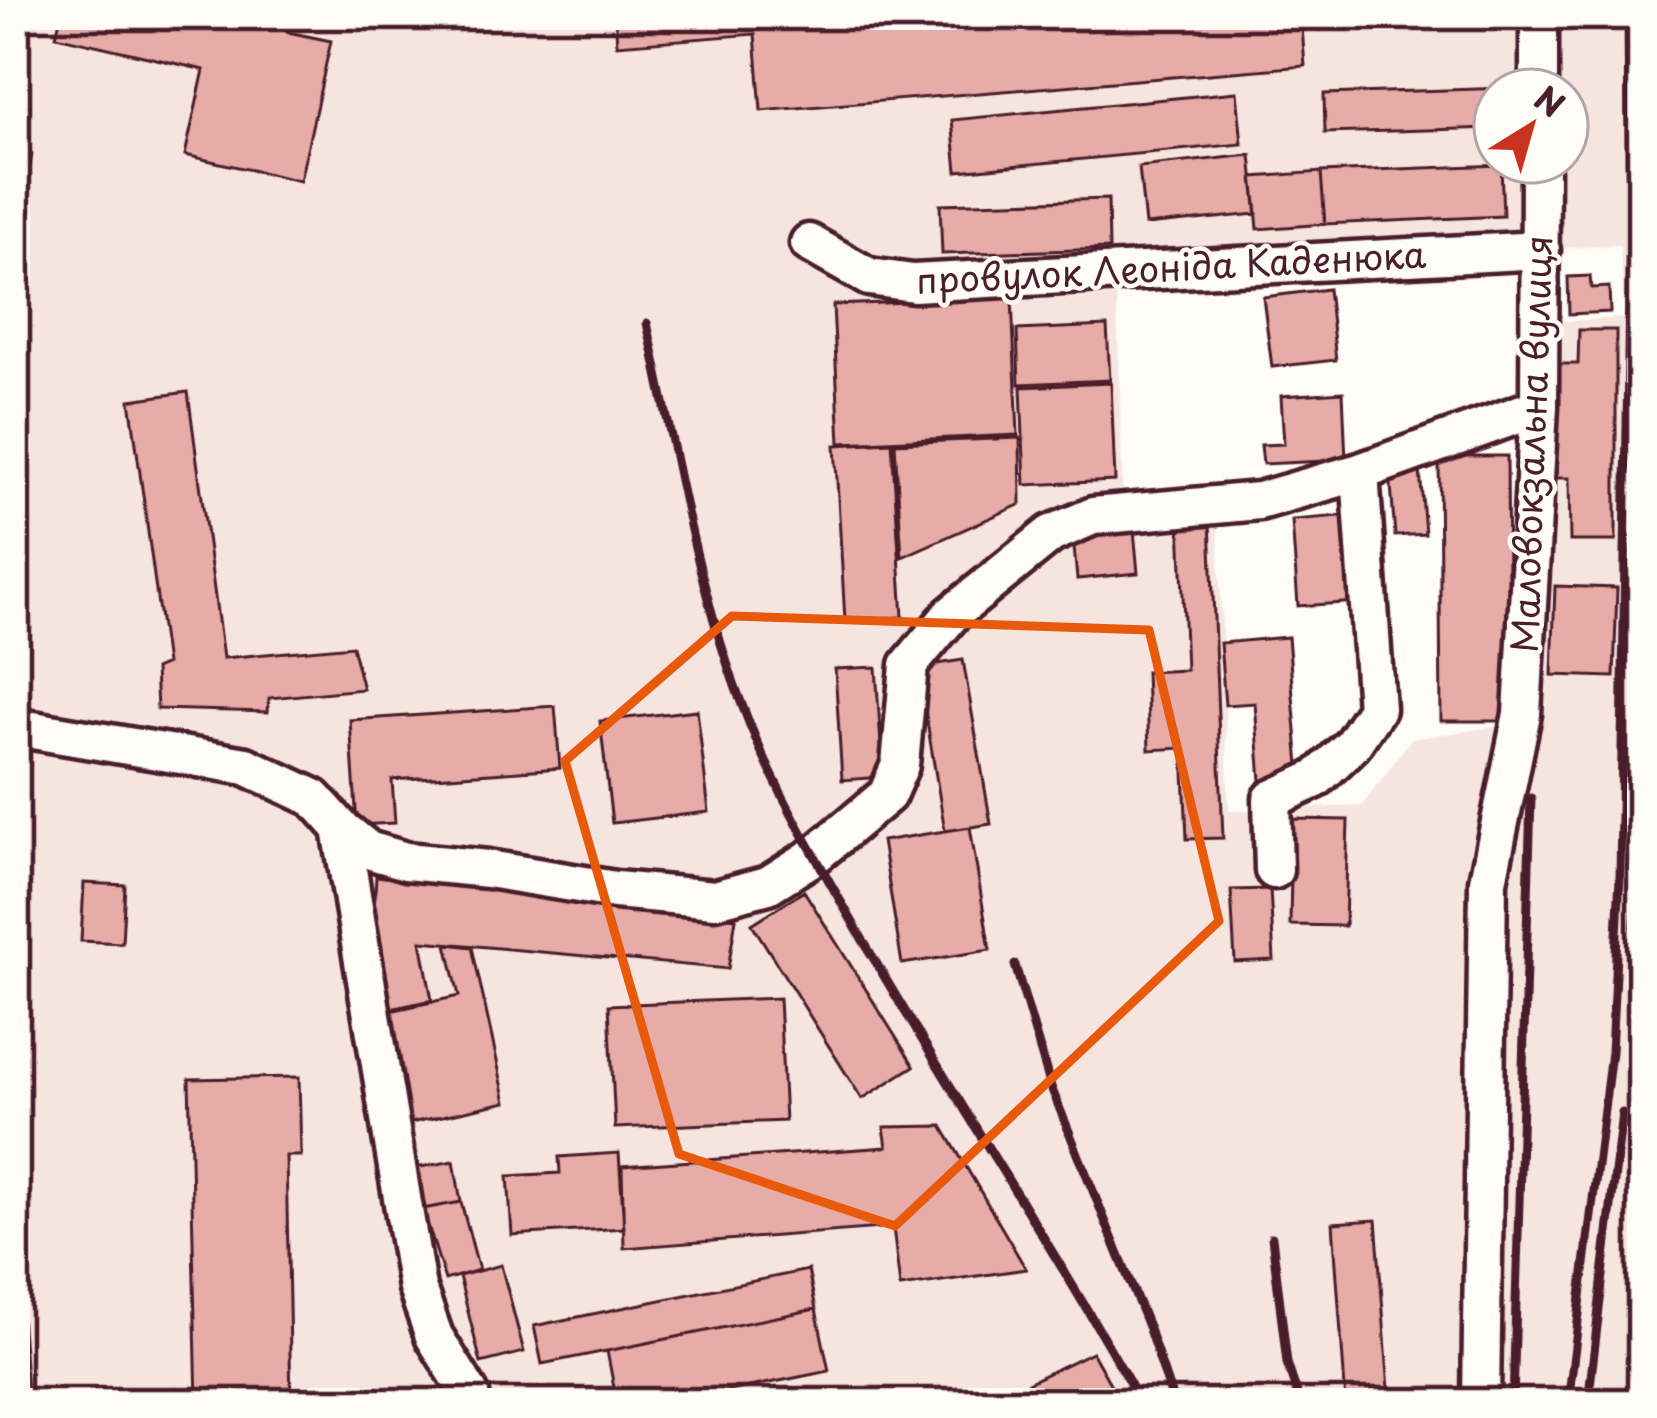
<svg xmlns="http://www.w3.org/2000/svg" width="1657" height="1418" font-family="'Playpen Sans',sans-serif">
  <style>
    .built { fill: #f6e4df; fill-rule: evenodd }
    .building { fill: #e7aca7; stroke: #4a1f2b; stroke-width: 3 }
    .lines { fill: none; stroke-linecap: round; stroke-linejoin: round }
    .minor-casing { stroke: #4a1f2b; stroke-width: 45 }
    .minor { stroke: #fdfcf7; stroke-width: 36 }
    .rail { stroke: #4a1f2b; stroke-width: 9 }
    .marked { fill: none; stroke: #e8590c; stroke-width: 9; stroke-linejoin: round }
    .labels { text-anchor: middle; stroke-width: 9; stroke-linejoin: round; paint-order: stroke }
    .street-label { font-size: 36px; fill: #4a1f2b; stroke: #fdfcf7 }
  </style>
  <rect width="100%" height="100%" fill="#fdfcf7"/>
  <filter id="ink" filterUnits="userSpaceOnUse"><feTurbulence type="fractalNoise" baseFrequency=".00833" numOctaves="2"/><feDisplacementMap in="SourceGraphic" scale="24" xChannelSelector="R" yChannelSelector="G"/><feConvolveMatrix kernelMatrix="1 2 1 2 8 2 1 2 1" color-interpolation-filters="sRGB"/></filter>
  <g filter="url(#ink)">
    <path class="built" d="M15,15H1642V1403H15ZM1495,90H1567V162H1495ZM1620,245L1625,318L1551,322L1530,722L1411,739L1362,806L1229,811L1217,501L1123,507L1116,270Z"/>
    <path class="building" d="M61,15H292L288,32L331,41L300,181L185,155L204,70L56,36Z
      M615,15H1301L1305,66L761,111L755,34L617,45Z
      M1508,88L1495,90V128L1325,133L1324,94Z
      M1237,92L1242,144L957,171L952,120Z
      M15,151L32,154L15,254Z
      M1251,155L1257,214L1145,225L1139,167Z
      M1501,165L1503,216L1325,224L1321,172Z
      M1321,172L1325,224L1258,229L1253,177Z
      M1108,199L1109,249L942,254L940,204Z
      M1590,276L1591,288L1609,287L1610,312L1569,314L1568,277Z
      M1328,289L1336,360L1272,367L1263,297Z
      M1012,298L1018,435L840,443L833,305Z
      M1107,326L1110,380L1019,384L1017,330Z
      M1579,330H1616V541H1570L1569,478H1556V364H1578Z
      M1111,383L1115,481L1025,485L1021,387Z
      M188,392L223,658L352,646L363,689L269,698L268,712L157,709L155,669L166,664L130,400Z
      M1343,392L1346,460L1263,464L1261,445L1284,444L1281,396Z
      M1020,438L1021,504L902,557L895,443Z
      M892,442L903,617L845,621L835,445Z
      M1439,456H1507L1509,721H1441Z
      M1420,470L1425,534L1395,536L1390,472Z
      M1352,515L1358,602L1298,606L1292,520Z
      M1210,521L1223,838L1187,839L1183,748L1149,750L1146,672L1186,670L1180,522Z
      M1134,530L1138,573L1077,579L1073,536Z
      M1555,586L1617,588L1614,677L1552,675Z
      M1288,637L1300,778L1261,781L1255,703L1225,705L1220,643Z
      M963,660L991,824L945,831L918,667Z
      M876,667L883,777L842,780L835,669Z
      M555,706L560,768L392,780L395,823L357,825L350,720Z
      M697,710L709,812L612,823L600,721Z
      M1292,819L1348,820L1345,926L1290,925Z
      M970,827L990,950L902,964L882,841Z
      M376,876L736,918L728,969L421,941L432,1000L381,1011L373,927Z
      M84,883L125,885L122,943L81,941Z
      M1270,889L1274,960L1235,962L1231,890Z
      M804,891L914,1066L862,1099L752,924Z
      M447,944L472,947L506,1102L406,1124L381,1013L459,996Z
      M779,998L785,1121L615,1128L609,1005Z
      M299,1077L301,1156H286L291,1403H197L189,1079Z
      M942,1126L1026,1269L900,1287L893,1227L624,1248L622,1166L887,1147L884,1127Z
      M619,1153L624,1228L512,1235L508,1176L560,1173L559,1157Z
      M454,1161L461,1202L423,1209L415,1168Z
      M15,1199L22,1327L28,1403H15Z
      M461,1202L479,1270L445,1280L423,1209Z
      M1376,1220L1390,1403H1346L1333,1223Z
      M501,1265L524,1352L481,1363L459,1276Z
      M808,1270L816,1309L542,1364L534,1326Z
      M816,1309L829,1371L670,1403H617L607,1351Z
      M1092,1352L1121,1403H1040L1028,1383Z
      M437,1388L438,1403H393L392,1391Z"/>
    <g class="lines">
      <g class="minor-casing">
        <path id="minor" d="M1539,15V90
          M809,243L869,277L913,283L1541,250
          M15,727L246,766L314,798L341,828L368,850L406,861L488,869L615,890L715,899L768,885L814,856L887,795L900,765L909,665L951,615L1051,534L1093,516L1259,501L1360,472
          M341,828L417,1288L434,1336L470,1394
          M1274,870L1272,799L1316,779L1352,745L1376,709L1360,472L1539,407
          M1481,1403L1488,881L1522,714L1539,407L1540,162"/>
      </g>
      <use href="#minor" class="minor"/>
      <path class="rail" d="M647,323C676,452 696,587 744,710C773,786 816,858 856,928C948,1089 1051,1242 1141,1403
        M1015,965L1051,1087L1149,1329L1174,1403
        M1632,981L1642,783
        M1272,1237L1287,1363L1300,1403
        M1513,1403L1531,798
        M1568,1403L1611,1052L1620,877L1630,230L1628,15
        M1588,1403L1622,1113"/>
    </g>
  </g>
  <path class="marked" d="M732,616L1149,630L1219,921L895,1226L679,1154L565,761Z"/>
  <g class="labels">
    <g class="street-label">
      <text transform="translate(1171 268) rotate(-3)" y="13">провулок Леоніда Каденюка</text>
      <text transform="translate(1532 444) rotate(-88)" y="13">Маловокзальна вулиця</text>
    </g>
  </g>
  <rect width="1657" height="1418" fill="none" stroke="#fdfcf7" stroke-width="60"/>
  <rect x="30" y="30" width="1597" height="1358" fill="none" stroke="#4a1f2b" stroke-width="4.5" filter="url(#ink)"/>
  <g transform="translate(1531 126) rotate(37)"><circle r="57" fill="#fdfcf7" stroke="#b5a4a5" stroke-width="3"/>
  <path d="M0-9L21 45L0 30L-21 45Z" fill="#c8321e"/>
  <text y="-18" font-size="33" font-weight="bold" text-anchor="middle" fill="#4a1f2b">N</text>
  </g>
</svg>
